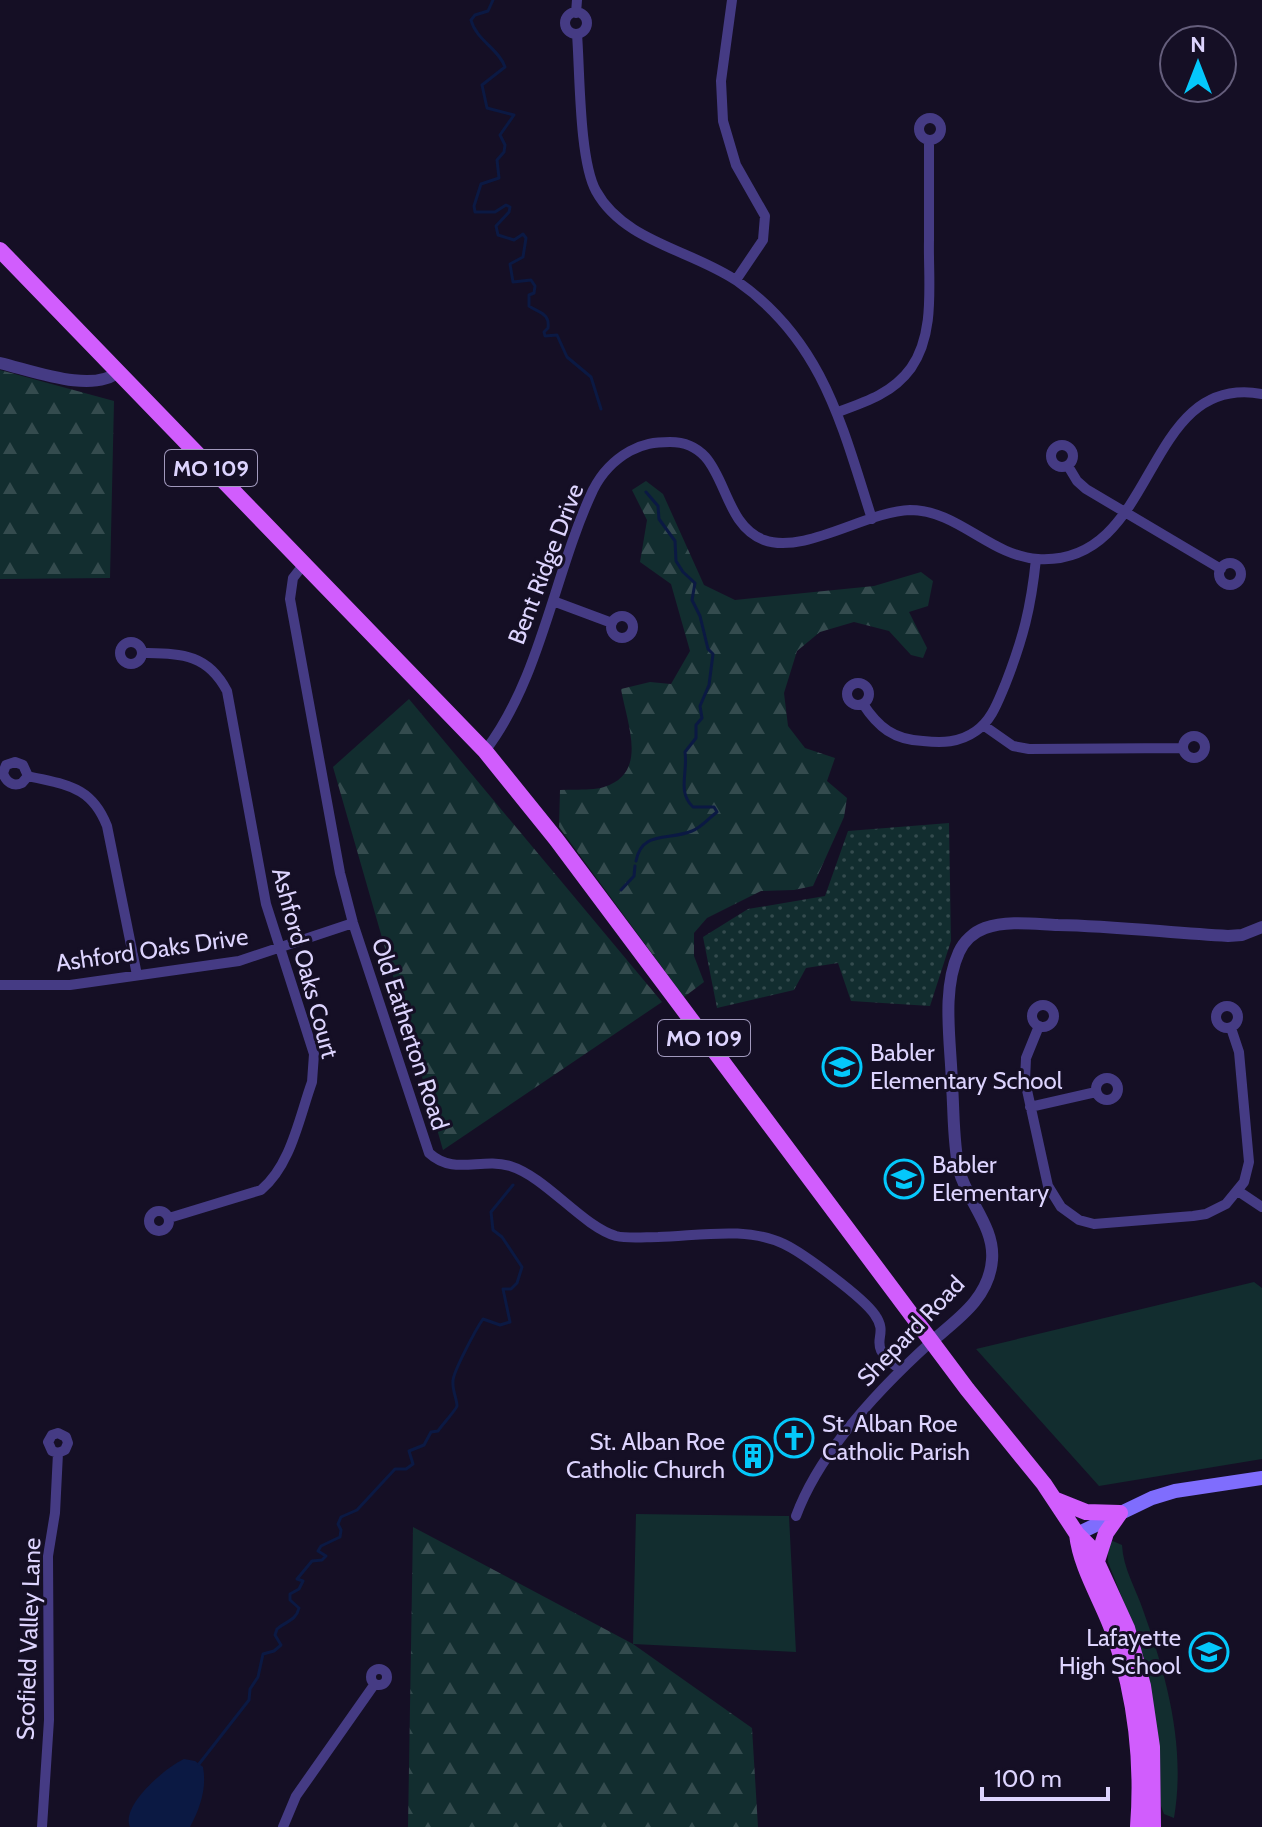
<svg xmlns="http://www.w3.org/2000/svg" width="1262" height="1827" font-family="Cabin,sans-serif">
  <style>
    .grass { fill: #122d2f }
    .forest { fill: url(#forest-firs) }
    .park { fill: url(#park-dots) }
    .water { fill: #0b1943 }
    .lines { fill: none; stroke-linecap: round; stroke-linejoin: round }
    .stream { stroke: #0b1943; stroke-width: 3 }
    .minor { stroke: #453b84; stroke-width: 10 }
    .tertiary { stroke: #453b84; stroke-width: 12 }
    .secondary { stroke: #7f6dfd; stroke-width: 14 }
    .primary { stroke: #d15dfd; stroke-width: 16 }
    .labels { text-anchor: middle; stroke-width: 6; stroke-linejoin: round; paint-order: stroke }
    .shield { fill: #150f25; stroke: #a199bd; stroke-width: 2 }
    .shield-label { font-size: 22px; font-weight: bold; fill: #ddd4fe }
    .street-label { font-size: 24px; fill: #ddd4fe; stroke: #150f25 }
    .poi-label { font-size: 24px; fill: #ddd4fe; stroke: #150f25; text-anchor: start }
  </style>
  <defs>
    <pattern id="forest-firs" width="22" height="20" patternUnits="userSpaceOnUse" patternTransform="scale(2)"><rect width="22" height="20" fill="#122d2f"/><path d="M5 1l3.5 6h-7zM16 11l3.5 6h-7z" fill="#344b4e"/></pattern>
    <pattern id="park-dots" width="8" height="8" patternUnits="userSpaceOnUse" patternTransform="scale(2)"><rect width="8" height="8" fill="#122d2f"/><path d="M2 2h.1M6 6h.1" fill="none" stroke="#344b4e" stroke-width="1.8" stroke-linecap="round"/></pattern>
  </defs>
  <rect width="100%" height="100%" fill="#150f25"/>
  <path class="grass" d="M1254,1282L1262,1288V1459L1099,1486L976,1349Z
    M636,1514L789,1516L796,1652L633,1644Z
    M1108,1539L1122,1545C1123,1568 1136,1589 1143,1610C1167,1677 1186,1747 1174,1818L1164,1814L1161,1806L1126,1608L1108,1562Z"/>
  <path class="forest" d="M0,370L114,401L110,578L0,579Z
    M646,481L663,494L704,585L735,600L874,586L921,572L933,581L928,606L909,612L927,648L923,658L911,655L889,631L854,622L820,632L797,651L784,693L788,726L805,748L835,758L827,781L847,798L844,817L813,886L794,890L761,891L707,918L694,933V956L704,982L684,997L559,827L560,790C574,789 591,791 604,787C649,773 627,724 621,689L650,682L671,684L690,651L671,584L640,562L647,520L632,490Z
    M409,699L662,1002L443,1150L333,767Z
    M413,1527L633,1644L752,1728L758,1827H408Z"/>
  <path class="park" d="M949,823L951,941L930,1006L851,1001L838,963L806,968L794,990L717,1008L703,937L748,909L825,896L848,831Z"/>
  <path class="water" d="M184,1759L195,1761L203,1767C207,1789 200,1808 190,1827H130C120,1806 166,1767 184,1759Z"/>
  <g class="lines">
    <path class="stream" d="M493,0L488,11L475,15L471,20C476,40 499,49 505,67L482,85L487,108L514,115L500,135L505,145L504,152L497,160L499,178L481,184L474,206L475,212H495L506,205L510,207L509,212L496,226L498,235L514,240L523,234L526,238L523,257L510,264L513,282L531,280L535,286L534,293L529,295V306C539,313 550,313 548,328L544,332L545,336L557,335L567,357L591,377L601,409
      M636,861C642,830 669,841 692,831C701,828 709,818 717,812L714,807H693C677,792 688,773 685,752L696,738V725L702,718L700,706L709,685L713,654L708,649L700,616L692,600L695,583L683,572L676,561L675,541L659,519L658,506L646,492
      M621,890L634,876L635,866
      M199,1764L249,1700L250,1689L258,1677L263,1654L274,1651L281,1645L275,1635L277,1629C286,1621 296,1621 299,1608L290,1600V1594L299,1589L303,1581L297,1579L312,1561L322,1560L326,1556L318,1551L321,1546L340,1537L341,1530L338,1524L341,1517L357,1510L395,1469H406L413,1464L409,1451L424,1445L431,1432L438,1431C441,1426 456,1410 457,1406C457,1399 452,1390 453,1381C453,1372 476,1329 483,1319L500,1325L510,1322L503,1289H511L517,1283L522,1267L502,1237L493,1230L491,1212L513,1185"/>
    <path class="minor" d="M732,0L721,81L723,121L736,165L765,216L763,240L736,280
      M565 23a11 11 0 1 1 22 0a11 11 0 1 1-22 0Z
      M576,13L577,0
      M577,34C580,72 579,160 596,191C624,242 692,250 737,281C823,341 842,426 872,519
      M919 129a11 11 0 1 1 22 0a11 11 0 1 1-22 0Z
      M838,412C866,402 893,393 911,368C936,332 928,282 929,240C929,207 929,174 929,141
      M1051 456a11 11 0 1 1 22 0a11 11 0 1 1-22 0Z
      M1068,466L1077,481L1086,489L1221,569
      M1219 574a11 11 0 1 1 22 0a11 11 0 1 1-22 0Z
      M304,564L293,578L290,599L340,873L353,923L429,1153C454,1176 481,1157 510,1166C546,1177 582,1226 616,1236C629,1239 645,1237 658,1237C698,1236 747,1226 784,1244C803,1253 864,1298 875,1315C892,1339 861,1342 901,1370
      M553,601L612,623
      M611 627a11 11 0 1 1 22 0a11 11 0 1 1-22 0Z
      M120 653a11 11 0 1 1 22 0a11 11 0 1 1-22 0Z
      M143,653C181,654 207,653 227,691L266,904L314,1054L312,1082C299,1118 291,1165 261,1190L169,1218
      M847 694a11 11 0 1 1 22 0a11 11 0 1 1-22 0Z
      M863,704C878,727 894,740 923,741C942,743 959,743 976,731C992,720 998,701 1005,685C1023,639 1031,608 1036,559
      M983,725L1013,746L1029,749L1183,748
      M1183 747a11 11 0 1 1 22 0a11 11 0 1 1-22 0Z
      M485,751C541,678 554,573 593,490C601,474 614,460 630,451C643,444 654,442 670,442C730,442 715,521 764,540C804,555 867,511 910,510C958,510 990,556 1038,559C1160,566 1141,372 1262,394
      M28,776L23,765L15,762L6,765L3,773C6,782 13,787 22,783L28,776C65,785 91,785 107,826L137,975
      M0,985H70L239,961L353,923
      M1032 1016a11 11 0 1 1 22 0a11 11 0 1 1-22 0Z
      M1216 1017a11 11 0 1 1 22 0a11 11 0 1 1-22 0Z
      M1039,1026L1026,1058L1025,1081L1048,1186L1061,1207L1079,1220L1094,1224L1193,1216L1206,1214L1226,1204L1244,1182L1249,1162L1239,1052L1231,1028
      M1096 1089a11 11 0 1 1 22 0a11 11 0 1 1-22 0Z
      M1030,1107L1096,1092
      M1238,1191L1262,1207
      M149 1221a10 10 0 1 1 20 0a10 10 0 1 1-20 0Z
      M796,1516C820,1451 881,1387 932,1341
      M371 1677a8 8 0 1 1 16 0a8 8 0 1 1-16 0Z
      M42,1827L49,1720L48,1556L55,1513L58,1453L65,1450L68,1443L66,1437L58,1433L52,1435L48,1442L52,1451L58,1453
      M283,1827L296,1796L374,1685"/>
    <path class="tertiary" d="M0,363C31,370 92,394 118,372
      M932,1341C958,1319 989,1298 992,1260C995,1227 967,1201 959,1170C953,1142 954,1113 952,1085C951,1043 941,991 959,952C964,941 974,932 985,928C1008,920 1034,924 1058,925C1115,926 1171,933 1228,936L1242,935L1262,927"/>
    <path class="secondary" d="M1077,1534L1152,1498L1175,1491L1262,1478"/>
    <path class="primary" d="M0,250L485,751L556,839L967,1389L1044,1484L1077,1534L1090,1547L1127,1628L1143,1686L1152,1747L1153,1827
      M1056,1500L1086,1512L1120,1513
      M1077,1534C1081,1570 1104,1603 1115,1637C1136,1697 1143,1764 1138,1827
      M1097,1561L1106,1533L1120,1513"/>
  </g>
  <defs>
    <g id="school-ring" transform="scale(2)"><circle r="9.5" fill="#150f25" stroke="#04c8fb" stroke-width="1.5"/><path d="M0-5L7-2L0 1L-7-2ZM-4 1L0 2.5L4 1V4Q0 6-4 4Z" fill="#04c8fb"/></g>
    <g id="church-ring" transform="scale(2)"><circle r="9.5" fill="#150f25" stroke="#04c8fb" stroke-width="1.5"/><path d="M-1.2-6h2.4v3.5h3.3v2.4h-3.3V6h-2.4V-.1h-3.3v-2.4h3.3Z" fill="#04c8fb"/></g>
    <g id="building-ring" transform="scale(2)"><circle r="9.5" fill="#150f25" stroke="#04c8fb" stroke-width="1.5"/><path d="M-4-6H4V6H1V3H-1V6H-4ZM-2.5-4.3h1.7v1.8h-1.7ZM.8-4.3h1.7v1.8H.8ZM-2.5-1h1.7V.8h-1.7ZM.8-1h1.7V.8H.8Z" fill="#04c8fb"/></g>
  </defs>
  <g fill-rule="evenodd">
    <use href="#school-ring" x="842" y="1067"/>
    <use href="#school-ring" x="904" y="1179"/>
    <use href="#church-ring" x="794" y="1438"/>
    <use href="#building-ring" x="753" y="1456"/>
    <use href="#school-ring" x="1209" y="1652"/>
  </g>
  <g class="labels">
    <g class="shield">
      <rect x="165" y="450" width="92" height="36" rx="6"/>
      <rect x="658" y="1020" width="92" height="36" rx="6"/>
    </g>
    <g class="shield-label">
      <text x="211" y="476">MO 109</text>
      <text x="704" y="1046">MO 109</text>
    </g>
    <g class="street-label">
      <text transform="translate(546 564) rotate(-69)" y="8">Bent Ridge Drive</text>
      <text transform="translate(152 950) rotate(-8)" y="8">Ashford Oaks Drive</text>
      <text transform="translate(305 963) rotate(75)" y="8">Ashford Oaks Court</text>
      <text transform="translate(410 1034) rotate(72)" y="8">Old Eatherton Road</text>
      <text transform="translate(911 1331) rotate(-46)" y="8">Shepard Road</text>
      <text transform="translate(29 1639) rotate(-88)" y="8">Scofield Valley Lane</text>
    </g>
    <g class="poi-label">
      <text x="870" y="1061">Babler<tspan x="870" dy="28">Elementary School</tspan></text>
      <text x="932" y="1173">Babler<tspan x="932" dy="28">Elementary</tspan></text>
      <text x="822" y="1432">St. Alban Roe<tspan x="822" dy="28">Catholic Parish</tspan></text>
      <text x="725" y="1450" text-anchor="end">St. Alban Roe<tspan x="725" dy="28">Catholic Church</tspan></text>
      <text x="1181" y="1646" text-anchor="end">Lafayette<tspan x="1181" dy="28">High School</tspan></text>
    </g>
  </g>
  <g transform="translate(1198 64)"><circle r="38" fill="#150f25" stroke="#655e7c" stroke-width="2"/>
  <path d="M0-6L14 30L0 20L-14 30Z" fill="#04c8fb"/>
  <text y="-12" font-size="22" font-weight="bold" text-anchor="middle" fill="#ddd4fe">N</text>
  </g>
  <path d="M982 1787v12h126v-12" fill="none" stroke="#ddd4fe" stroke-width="4"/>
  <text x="994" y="1787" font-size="24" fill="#ddd4fe" stroke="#150f25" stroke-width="6" paint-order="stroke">100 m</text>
</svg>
